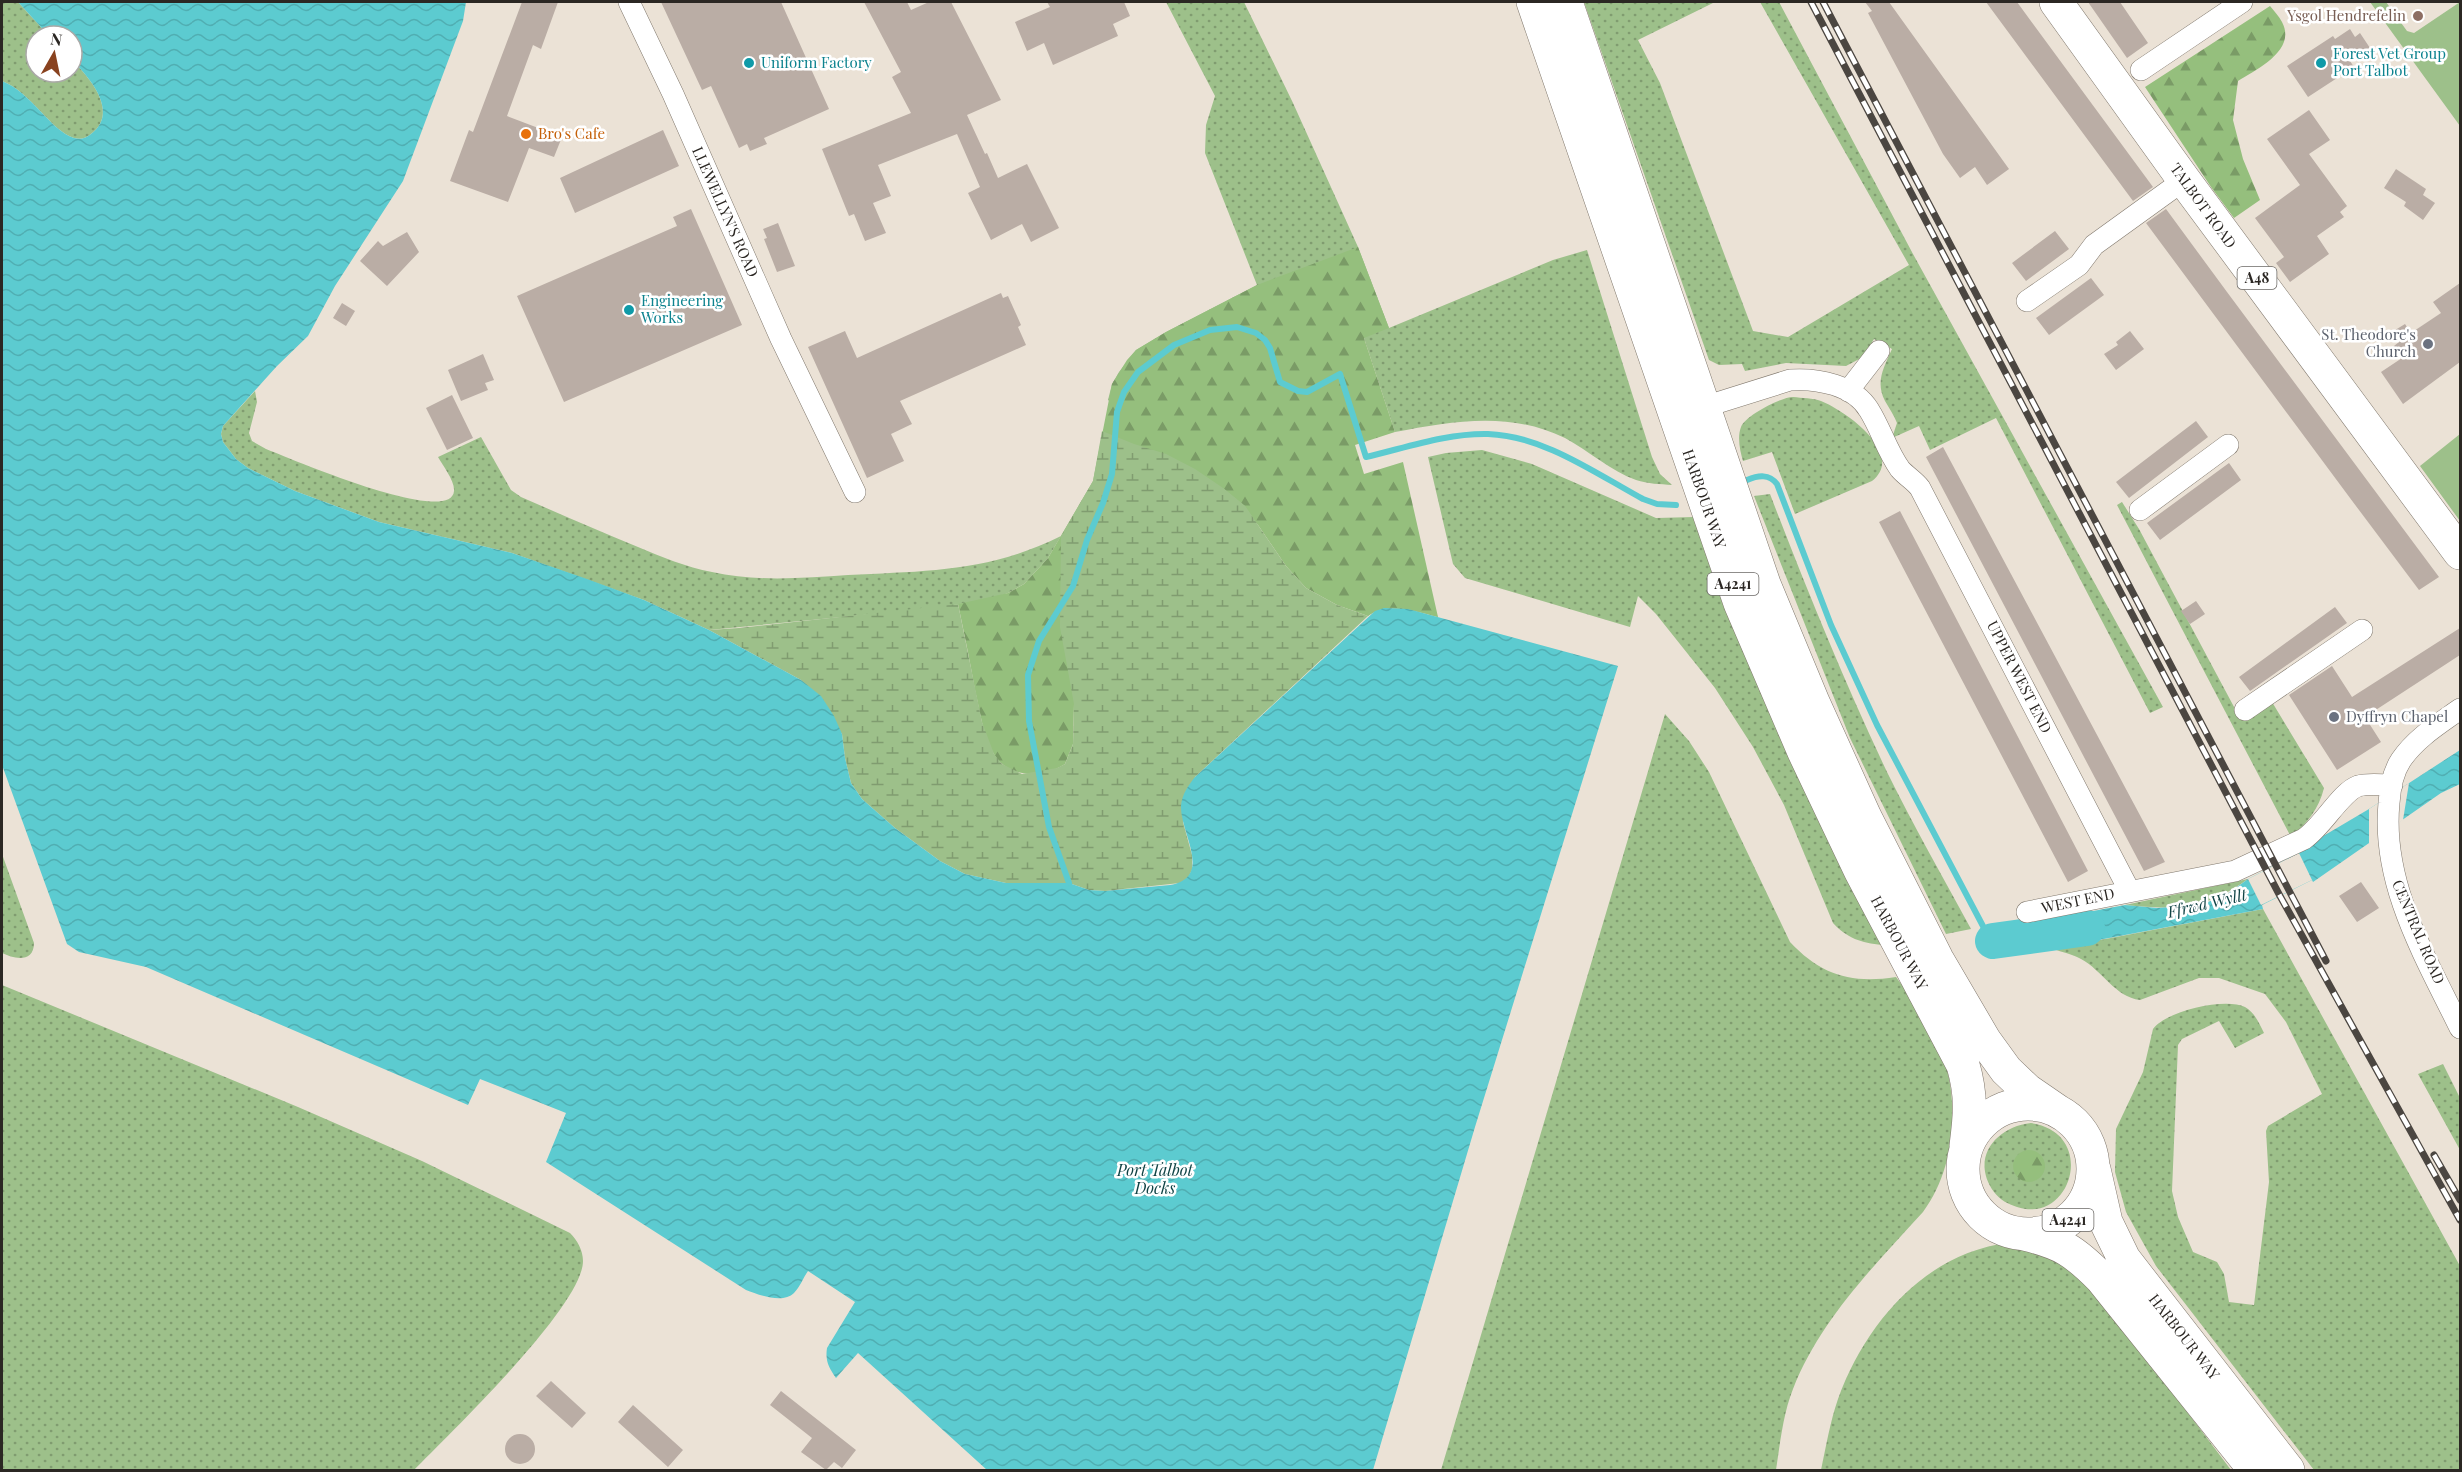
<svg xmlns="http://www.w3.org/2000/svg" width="2462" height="1472" font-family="'Playfair Display',serif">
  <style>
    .grass { fill: url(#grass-dots) }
    .forest { fill: url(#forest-firs) }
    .wetland { fill: url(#wetland-marsh) }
    .green { fill: #9dc08a }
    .water { fill: url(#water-waves) }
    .pier { fill: #ebe2d6 }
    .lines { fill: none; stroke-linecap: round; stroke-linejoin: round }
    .stream { stroke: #5ccbd0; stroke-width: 6 }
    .river { stroke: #5ccbd0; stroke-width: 36 }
    .building { fill: #baada5 }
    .street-casing { stroke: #80786d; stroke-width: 22 }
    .primary-casing { stroke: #80786d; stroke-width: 34 }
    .street { stroke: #fff; stroke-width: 21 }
    .primary { stroke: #fff; stroke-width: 33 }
    .rail-casing { stroke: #4b4641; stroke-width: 7 }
    .rail { stroke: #fff; stroke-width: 4.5; stroke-dasharray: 14; stroke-linecap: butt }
    .education-dot { fill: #8d6e63; stroke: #fff; stroke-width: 2 }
    .culture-dot { fill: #0f9aa8; stroke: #fff; stroke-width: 2 }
    .food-dot { fill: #e8710a; stroke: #fff; stroke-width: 2 }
    .worship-dot { fill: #6b7280; stroke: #fff; stroke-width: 2 }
    .labels { text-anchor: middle; stroke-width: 5; stroke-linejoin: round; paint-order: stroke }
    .shield { fill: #fff; stroke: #6b6865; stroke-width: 1.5 }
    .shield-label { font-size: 14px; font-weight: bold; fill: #2b2723 }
    .education-label { font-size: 15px; fill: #785e54; stroke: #fff; text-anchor: end }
    .culture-label { font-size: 15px; fill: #0d838f; stroke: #fff; text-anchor: start }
    .food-label { font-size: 15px; fill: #c56008; stroke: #fff; text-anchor: start }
    .street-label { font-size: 15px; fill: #2b2723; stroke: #fff }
    .worship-label { font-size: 15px; fill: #5b616d; stroke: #fff; text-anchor: end }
    .water-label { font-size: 16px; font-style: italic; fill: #104345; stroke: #fff }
  </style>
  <defs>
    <pattern id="grass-dots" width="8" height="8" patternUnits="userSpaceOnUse" patternTransform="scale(1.5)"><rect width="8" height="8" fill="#9dc08a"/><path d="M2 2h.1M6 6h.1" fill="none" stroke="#809c70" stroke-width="1.8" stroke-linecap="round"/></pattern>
    <pattern id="forest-firs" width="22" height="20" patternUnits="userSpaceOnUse" patternTransform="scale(1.5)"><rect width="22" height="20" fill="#95bf7d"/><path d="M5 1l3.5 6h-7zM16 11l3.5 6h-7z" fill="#7a9b66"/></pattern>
    <pattern id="wetland-marsh" width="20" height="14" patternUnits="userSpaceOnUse" patternTransform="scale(1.5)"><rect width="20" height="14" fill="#9dc08a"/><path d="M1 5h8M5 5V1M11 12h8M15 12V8" fill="none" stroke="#809c70"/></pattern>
    <pattern id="water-waves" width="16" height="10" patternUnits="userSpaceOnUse" patternTransform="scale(1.5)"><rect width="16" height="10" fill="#5ccbd0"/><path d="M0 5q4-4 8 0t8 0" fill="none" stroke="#50aeb2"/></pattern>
  </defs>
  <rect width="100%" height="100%" fill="#ebe2d6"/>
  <path class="grass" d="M2,2H18L49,36H36V72H72V60C89,77 120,112 91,134C86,138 81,140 74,138C51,131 31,92 2,81Z
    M1166,2H1244L1293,103L1358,247L1389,328L1553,260L1587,250L1652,457L1660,474L1672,485C1660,484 1648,484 1636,480C1611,471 1589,451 1565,438C1510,411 1453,421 1395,432L1364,338L1299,360L1438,617C1418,612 1386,602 1368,616L1108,400L1112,384L1119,372L1136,350L1166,332L1257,285L1205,153L1206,125L1215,96Z
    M1584,2H1715L1638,40L1660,83L1753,331L1788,337L1909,265L1760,2H1779L1913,254L2163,707L2150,713L1996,418L1930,450L1919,426L1892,438L1897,423C1894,415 1889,408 1885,401C1875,382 1884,367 1892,349L1874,339L1863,357L1846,366L1786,363L1745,371L1742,364L1719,365L1709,360Z
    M255,391L257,402L249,433L252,441L266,449C287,457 451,528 454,491C455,481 443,466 438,457L481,437L511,490L521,497C560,514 599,531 638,547C662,557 686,567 712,572C756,582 803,578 848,575C927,571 989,572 1061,536L1048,558L1024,584L1008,593L991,599L935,608L709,630L644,600L512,553L379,522L295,491L248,468L236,459L223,442L221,434L223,426Z
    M1793,397C1802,398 1813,398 1821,401C1846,411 1906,454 1872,481L1795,514L1772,452L1743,461C1740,451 1737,437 1741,427C1745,416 1781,397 1793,397Z
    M1482,450L1532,464L1656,518L1694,517L1882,945C1861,943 1847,938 1833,923L1784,805L1753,747L1715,688L1656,614L1638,596L1630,627L1465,578L1453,564L1428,457L1446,453Z
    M1770,494C1806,588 1844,681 1887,772C1913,825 1943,877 1971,929L1946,934L1850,738L1754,496Z
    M2122,502L2139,529L2241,720L2272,702L2324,788C2319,809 2307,823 2291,837L2117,505Z
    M1665,714L1689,741L1709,772L1790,942C1821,975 1851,984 1896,977C1906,991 1920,1006 1928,1021C1961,1077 1962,1159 1923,1212C1874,1266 1820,1320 1793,1389C1783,1414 1780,1444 1776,1470H1441Z
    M2,854L34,943C34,963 14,959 2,953Z
    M2248,879C2205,910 2177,910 2125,905Z
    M2263,909L2460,1266V1470H2314L2156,1266L2126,1212L2115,1172L2116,1129L2143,1072L2153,1029C2166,1011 2225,997 2245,1007C2255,1013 2259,1023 2264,1033L2235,1048L2219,1021L2182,1039L2178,1045L2172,1191L2178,1217L2193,1252L2217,1262L2224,1274L2229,1302L2254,1305L2269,1182L2266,1131L2268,1126L2322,1094L2286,1022L2265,994L2219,978H2199L2140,1000C2115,997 2102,970 2081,959C2072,954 2062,952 2053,949Z
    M2,985L298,1107L422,1161L570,1233C577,1240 583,1250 583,1261C583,1306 449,1434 414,1470H2Z
    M2443,1064L2460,1098V1150L2418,1074Z
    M2031,1123C2098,1133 2072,1225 2017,1207C2008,1204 2000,1200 1994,1192C1970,1159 1995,1127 2031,1123Z
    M2008,1243L2022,1246L2053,1258L2097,1292L2231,1470H1821C1826,1447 1830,1422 1838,1399C1865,1324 1925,1253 2008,1243Z"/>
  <path class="forest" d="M2270,6C2274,11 2279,16 2282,22C2297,50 2257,69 2238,81L2233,120L2243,159L2260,200L2234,218L2211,187L2145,87Z
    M1358,247L1389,328L1364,338L1395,432L1355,445L1364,474L1403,462L1438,617C1416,611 1388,600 1368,616L1337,605L1306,588L1286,566L1245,506L1223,488L1074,704L1073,744L1065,764C1043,778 1011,779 995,756C983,737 980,711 975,690C970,661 964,633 958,604L1008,593L1024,584L1048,558L1093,481L1112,384L1127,360L1136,350L1166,332L1257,285Z
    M2013 1166a16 16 0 1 1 32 0a16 16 0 1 1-32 0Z"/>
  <path class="wetland" d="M1102,431L1134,444L1166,454L1195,469L1223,488L1245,506L1286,566L1306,588L1337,605L1368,616L1195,777L1183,822L1192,855V870L1188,878L1180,883L1105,891L1089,890L1069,883H1006L965,874L940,861L895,828L862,799L851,783L845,758L842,734L801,680L709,630L739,628L958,604L982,722L994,754L1002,764L1022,774L1057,768L1065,764L1073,744L1074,704L1060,627L1061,536L1093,481Z"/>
  <path class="green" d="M2370,2H2386L2407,31L2414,33L2460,2V126Z
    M2460,434V521L2420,466Z"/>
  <path class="water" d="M18,2H466L463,21L403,181L335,286L308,336L277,366L223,426L221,434L223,442L236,459L248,468L295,491L379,522L512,553L587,579L644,600L709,630L801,680L821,696L834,716L842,734L845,758L851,783L862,799L895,828L940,861L965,874L1006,883H1069L1089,890L1105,891L1170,885C1214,877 1180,833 1181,806C1182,794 1188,786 1195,777L1375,611L1384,608L1408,609L1618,666L1475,1127L1373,1470H987L858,1353L836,1378C829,1368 825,1361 827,1348L855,1302L808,1271C803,1278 800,1287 794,1293C783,1304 759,1295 746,1290L546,1162L566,1113L480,1079L468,1105L146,967L79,952L67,944L2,765V81C31,92 51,131 74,138C81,140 86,138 91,134C120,112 89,77 72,60V36H49Z
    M2460,750V784L2441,793L2313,882L2312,880L2262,905L2263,909L2040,951L2035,922L2125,905L2157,908L2200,905L2226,895L2248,879L2298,853V851L2369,809Z"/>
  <path class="pier" d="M2409,783L2403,820L2369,844V809Z
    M2299,853L2312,880L2261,905L2248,879Z"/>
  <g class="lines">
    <path class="stream" d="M1747,480C1759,475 1769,474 1777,484L1831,625L1877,725L1984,928L1993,941
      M1069,883L1049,827L1029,721L1028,675L1039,641L1073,586L1087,540L1103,503L1112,474L1117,412L1124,392L1138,372L1174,345L1210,330L1237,327L1256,333L1265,340L1270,348L1280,382L1298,391L1307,392L1340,374L1366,457C1405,448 1447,433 1488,434C1544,436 1595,473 1643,499L1657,504L1676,505"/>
    <path class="river" d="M1993,941L2087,928"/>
  </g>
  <path class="building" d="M522,2H558L541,49L533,45L507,116L562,137L554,157L529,148L508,202L450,181L469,130L473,132Z
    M661,2H781L829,109L764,138L767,144L750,151L747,144L739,148L711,86L702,90Z
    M864,2H907L911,10L929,2H951L1001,100L967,115L985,154L987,153L998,178L1027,164L1059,228L1031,242L1022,224L991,240L968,193L980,187L957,134L878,165L891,196L873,203L886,233L865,241L854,214L849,216L822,149L911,113L892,77L901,72Z
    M1047,2H1124L1130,16L1113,24L1118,36L1053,65L1044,43L1027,51L1015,22L1050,7Z
    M1865,2H1889L2009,169L1987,185L1975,167L1960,178L1943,154L1868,13L1872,11Z
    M1986,2H2017L2153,187L2133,201Z
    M2088,2H2120L2148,43L2127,58Z
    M2350,29L2355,37L2360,33L2370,48L2350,61L2354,67L2308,97L2287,66L2333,36L2335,39Z
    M2309,110L2330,140L2309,154L2347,206L2340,212L2344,217L2317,236L2329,254L2290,282L2276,263L2284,257L2255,218L2300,185L2267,139Z
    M663,130L679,166L575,213L560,178Z
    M2396,169L2426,189L2423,195L2435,203L2423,220L2404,206L2406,202L2384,188Z
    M691,209L742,325L564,402L517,296L677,226L673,217Z
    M2166,209L2227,292L2439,577L2419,590L2350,498L2146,223Z
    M778,223L795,266L777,272L764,239L767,238L763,229Z
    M2055,231L2069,249L2026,281L2012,263Z
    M407,232L419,252L387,286L360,261L378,241L383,246Z
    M2091,278L2104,295L2049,335L2036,318Z
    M2460,283V362L2403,404L2381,372L2402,358L2394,346L2399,342L2392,332L2405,324L2411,333L2441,313L2433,302Z
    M1001,293L1003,298L1008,296L1021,325L1018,327L1026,345L900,401L912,424L891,434L904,461L867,478L808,347L845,331L857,358Z
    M342,303L355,311L346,326L333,318Z
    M2130,331L2144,349L2116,370L2104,354L2118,345L2116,342Z
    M483,354L494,380L485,383L488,390L461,401L448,370Z
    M452,395L473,438L447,450L426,408Z
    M2196,421L2208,437L2129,498L2116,482Z
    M1943,447L2165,862L2144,871L1926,457Z
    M2229,463L2241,480L2160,540L2147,523Z
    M1900,511L2088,871L2068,882L1879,522Z
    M2196,601L2205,614L2190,624L2181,611Z
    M2335,607L2347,623L2250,691L2239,677Z
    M2460,628V655L2365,717L2381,742L2337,770L2289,695L2332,666L2352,697Z
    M2361,882L2379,908L2357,922L2339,896Z
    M551,1381L586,1413L572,1428L536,1396Z
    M781,1391L856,1450L842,1468L834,1462L826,1470L801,1452L812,1438L770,1405Z
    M633,1405L683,1450L668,1467L618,1422Z
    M505 1449a15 15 0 1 1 30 0a15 15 0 1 1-30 0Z"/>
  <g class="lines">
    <g class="street-casing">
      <path id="street" d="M629,2L673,94L781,339L855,492
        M2141,70L2242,2
        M2027,301L2079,265L2094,245L2184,180
        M1848,391L1879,351
        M1704,407L1790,380C1818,378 1854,385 1869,410C1881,429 1887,451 1900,469C1906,476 1915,481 1920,488L2129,890
        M2140,510L2228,445
        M2460,709C2439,724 2416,738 2401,760C2393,772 2390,788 2389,803C2381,884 2426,958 2460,1028
        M2245,710L2362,630
        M2027,912L2235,871L2304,839C2323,826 2341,792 2358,786C2368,783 2381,785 2392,785"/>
    </g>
    <g class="primary-casing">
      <path id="primary" d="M1533,2L1740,603L1804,752L1860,870L1963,1065C1972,1096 1970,1115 1966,1146
        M1566,2L1764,584L1813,702L1865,817L1937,959L1985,1041L2006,1070L2027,1090L2059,1112
        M2056,2L2184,180L2460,553
        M1963 1169a65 65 0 1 1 130 0a65 65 0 1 1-130 0Z
        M2094,1169L2106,1222L2124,1259L2288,1470
        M2024,1234C2062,1243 2074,1251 2101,1278L2255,1470"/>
    </g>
    <use href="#street" class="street"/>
    <use href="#primary" class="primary"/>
    <g class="rail-casing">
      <path id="rail" d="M1811,2L2280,896L2460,1220
        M1823,2L2326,961
        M2434,1155L2460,1200"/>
    </g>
    <use href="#rail" class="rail"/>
  </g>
  <circle class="education-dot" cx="2418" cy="16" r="6"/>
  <g class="culture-dot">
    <circle cx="749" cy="63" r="6"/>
    <circle cx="2321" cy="63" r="6"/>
    <circle cx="629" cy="310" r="6"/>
  </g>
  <circle class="food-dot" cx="526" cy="134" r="6"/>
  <g class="worship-dot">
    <circle cx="2428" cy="344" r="6"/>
    <circle cx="2334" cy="717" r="6"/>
  </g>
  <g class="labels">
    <g class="shield">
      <rect x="2237.5" y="267" width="39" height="22" rx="4.5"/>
      <rect x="1707.5" y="573" width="51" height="22" rx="4.5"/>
      <rect x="2042.5" y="1209" width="51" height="22" rx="4.5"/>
    </g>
    <g class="shield-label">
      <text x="2257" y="283">A48</text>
      <text x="1733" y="589">A4241</text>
      <text x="2068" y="1225">A4241</text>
    </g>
    <g class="education-label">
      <text x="2406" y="21">Ysgol Hendrefelin</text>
    </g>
    <g class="culture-label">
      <text x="2333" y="59">Forest Vet Group<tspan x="2333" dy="17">Port Talbot</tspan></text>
      <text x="761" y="68">Uniform Factory</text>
      <text x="641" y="306">Engineering<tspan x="641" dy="17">Works</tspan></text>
    </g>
    <g class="food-label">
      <text x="538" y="139">Bro's Cafe</text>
    </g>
    <g class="street-label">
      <text transform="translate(2203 206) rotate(54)" y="5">TALBOT ROAD</text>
      <text transform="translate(725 212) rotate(66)" y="5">LLEWELLYN'S ROAD</text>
      <text transform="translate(1704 499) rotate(71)" y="5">HARBOUR WAY</text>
      <text transform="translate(2019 677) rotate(63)" y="5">UPPER WEST END</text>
      <text transform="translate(2078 901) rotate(-12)" y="5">WEST END</text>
      <text transform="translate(2418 932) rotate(67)" y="5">CENTRAL ROAD</text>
      <text transform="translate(1899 943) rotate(62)" y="5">HARBOUR WAY</text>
      <text transform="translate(2184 1337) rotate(52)" y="5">HARBOUR WAY</text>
    </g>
    <g class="worship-label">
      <text x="2416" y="340">St. Theodore's<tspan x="2416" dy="17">Church</tspan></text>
      <text x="2346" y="722" text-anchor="start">Dyffryn Chapel</text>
    </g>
    <g class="water-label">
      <text transform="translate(2207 903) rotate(-13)" y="6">Ffrwd Wyllt</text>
      <text x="1155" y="1176">Port Talbot<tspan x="1155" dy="18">Docks</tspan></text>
    </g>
  </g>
  <rect width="2462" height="1472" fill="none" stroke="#2b2723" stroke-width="6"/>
  <g transform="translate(54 54) rotate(9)"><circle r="28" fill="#ffffff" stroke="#aaa9a7" stroke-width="1.5"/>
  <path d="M0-4.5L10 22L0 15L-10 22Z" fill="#89421f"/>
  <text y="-9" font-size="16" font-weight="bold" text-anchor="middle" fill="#2b2723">N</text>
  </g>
</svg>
